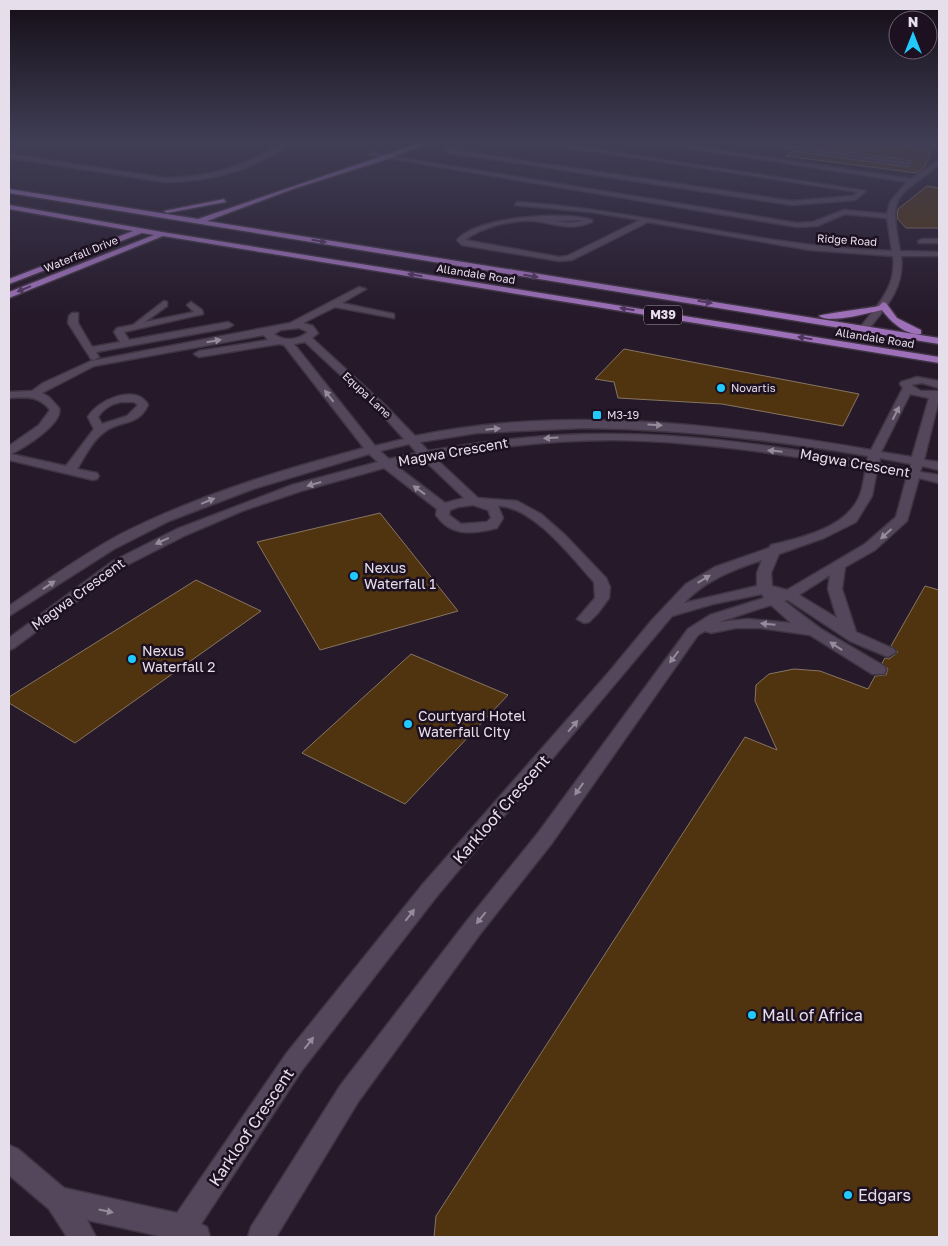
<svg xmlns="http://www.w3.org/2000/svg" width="948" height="1246" font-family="'Golos Text',sans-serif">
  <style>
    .building { fill: #503410; stroke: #877561 }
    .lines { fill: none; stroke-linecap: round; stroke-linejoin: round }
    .minor-casing { stroke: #3e3442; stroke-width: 3 }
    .major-casing { stroke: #3e3442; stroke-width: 3 }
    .minor { fill: #55475b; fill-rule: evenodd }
    .major { fill: #9e70b9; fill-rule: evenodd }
    .oneway { fill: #50365e }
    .oneway2 { fill: #968b9b }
    .poi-dot { fill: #21c9fd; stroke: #1c1021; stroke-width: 2 }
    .labels { text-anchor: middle; stroke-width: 5; stroke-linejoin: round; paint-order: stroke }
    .far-street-label { font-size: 11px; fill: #e6deea; stroke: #1c1021 }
    .far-poi-label { font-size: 11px; fill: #e6deea; stroke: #1c1021; text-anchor: start }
    .shield { fill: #1c1021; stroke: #a9a0ae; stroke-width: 1 }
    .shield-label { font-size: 12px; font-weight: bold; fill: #e6deea }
    .street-label { font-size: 14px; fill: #e6deea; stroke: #1c1021 }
    .poi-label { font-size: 14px; fill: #e6deea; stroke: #1c1021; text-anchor: start }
    .near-street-label { font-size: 16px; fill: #e6deea; stroke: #1c1021 }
    .near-poi-label { font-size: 16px; fill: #e6deea; stroke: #1c1021; text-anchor: start }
  </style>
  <rect width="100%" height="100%" fill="#25192a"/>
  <path class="building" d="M811,141H886L891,145L932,149L924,168L917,173L785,156L794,151L909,167L914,163L912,161L802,146Z
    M927,186L939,188V228H906L897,218L898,209Z
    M624,349L859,394L843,426L722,404L618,398L614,382L595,379Z
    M380,513L458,611L320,650L257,542Z
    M196,580L261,611L75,743L9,703V697Z
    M925,586L939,590V1237H434L436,1216L745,737L777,750L755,701L756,685L769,674L794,669L820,671L868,689L875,676L886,675L888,669L882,663L885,658L889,659L898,652L891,646Z
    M411,654L508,695L405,804L302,753Z"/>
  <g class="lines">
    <g class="minor-casing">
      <path id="minor" d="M160,141H166L171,146L166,147Z
        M286,141H292C257,170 209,182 165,182L9,158V154L165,178C211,178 247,165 286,141Z
        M469,141H477L453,150L792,201L853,196L858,192L527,141H540L866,191L855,200L792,205L450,153L446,149Z
        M643,141H656L911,179L939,160V165C895,199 889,193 900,251L939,252V256H901C905,287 886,308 867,331L864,332L859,329C877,305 897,288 893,256L810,250L648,222L572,260L559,261L462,245L457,240C478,216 564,211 592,220V222C572,231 556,224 535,221C513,219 482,227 465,240L559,257L567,256L640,220L591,212L515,205L517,202C643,210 765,248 892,251L887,218L845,214L817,226L797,227L369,155L372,153L797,223L813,222L844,210L887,214L890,202L907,182ZM580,220L583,221L570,223L554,221Z
        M738,141H752L912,163L909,165Z
        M888,141L939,144V148L891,143Z
        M922,239H939V243H919L918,241Z
        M359,287L366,289L342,303L394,314V318L335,307L303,323L313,326L318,333L312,338L386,406L415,436C564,405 722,424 871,450L903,388L900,384L901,382L917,377L939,381V388L922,383L911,385L921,391H939V399L924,460L939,462V470L922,466L920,472L939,475V483L919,478L907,521L875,550L845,567L842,589L856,632L894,649L896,652L888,657L850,641L788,600L784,601L821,629L884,666L886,670L884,674H872L810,635L760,628H736L711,633L705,631L698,635L552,843L480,934L358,1102L276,1237H248L251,1227L340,1086L466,922L538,833L688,629L710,615L764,598L762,594L713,604L672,616L437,896L302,1070L201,1224L207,1227L210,1237H164L87,1220L96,1237H67L49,1209L9,1175V1145L18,1149L64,1188L177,1213L286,1054L423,884L609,672L652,620L686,584L715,567L769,548L771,545C801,538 847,528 860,495C863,487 864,477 866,468C783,454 697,441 612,440C552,440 493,447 434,457L478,498L517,501L541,514L565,535L606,578L610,587L609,598L598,613L589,622L584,623L577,619L595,598L594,582C572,558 533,506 498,506L503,518L497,528C473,534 451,537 436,515L437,509L384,468L301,491L242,511L186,535L123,567L14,648L9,650V638L113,561L177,529L292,485L378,462L369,454L253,489L169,521L114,549L9,616V606C46,581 82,555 121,534C198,495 281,470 364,448L284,345L279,344L199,357L194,354L199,351L268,340L264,335L94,366L42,393L49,397L59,408C64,423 24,448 11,454L66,466L94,429L88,417C97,400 137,383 148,405C137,428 119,419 103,433C91,442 85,457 77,469L97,473L99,476L97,479L93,480L9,460V446L39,425L50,410C38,395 26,397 9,398V392L32,391L43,383L91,361L290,323ZM299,328L308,332C298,340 284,342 274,334L281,330ZM305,342L378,410L404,439L375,446L294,344ZM910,394L929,398L912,457L881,452ZM121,402H134L138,405L127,416L102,424L98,417C103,409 111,404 121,402ZM584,428C680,429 774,440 868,456L867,462C783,447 696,434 610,434C549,433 489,441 428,451L420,442L477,433ZM409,444L417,453L389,459L380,451ZM880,458L911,464L909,469L879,464ZM423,459L464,498L445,503L395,465ZM877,470L907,476L896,517L865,544L787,590L772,586L771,573L779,554L824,538L856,522L872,496ZM473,505L488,510L491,518L487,522L461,524L449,515L450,510L458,507ZM762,560L757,573V586L684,603C706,580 732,570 762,560ZM830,575L828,589L837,618L799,595ZM771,605L791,623L748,619L719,622Z
        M164,301L167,302V306L145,322L194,312L187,305L191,302L202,310L203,314L124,332L129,340L228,322L233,325L228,328L96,352L99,357L94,360L91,359L68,323L69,316L72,313H78V323L92,347L120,342L114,332L117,328L133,325Z"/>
    </g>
    <g class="major-casing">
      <path id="major" d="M426,141H433L388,159L296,188L207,221L939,338V344L9,193V189L198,219Z
        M224,199L226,202L167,213L164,211Z
        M9,205L162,232L939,357V363L163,236L9,298V292L154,235L142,233L9,284V279L133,231L9,209Z
        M883,302L886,303L897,318L921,330V334C906,336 890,321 882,310C868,313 830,324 819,316C821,314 870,308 879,306Z"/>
    </g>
    <use href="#minor" class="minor"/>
    <use href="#major" class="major"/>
  </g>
  <defs><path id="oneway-solid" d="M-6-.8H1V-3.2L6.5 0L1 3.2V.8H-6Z" transform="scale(1.25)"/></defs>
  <g class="oneway">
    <use href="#oneway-solid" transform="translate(319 241) rotate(9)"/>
    <use href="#oneway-solid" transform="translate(415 275) rotate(-171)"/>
    <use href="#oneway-solid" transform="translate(531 276) rotate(9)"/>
    <use href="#oneway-solid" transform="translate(24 289) rotate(158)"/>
    <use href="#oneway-solid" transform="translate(705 302) rotate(9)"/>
    <use href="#oneway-solid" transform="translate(627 309) rotate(-171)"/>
    <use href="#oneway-solid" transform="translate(805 338) rotate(-171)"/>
  </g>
  <g class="oneway2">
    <use href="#oneway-solid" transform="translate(214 341) rotate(-10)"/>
    <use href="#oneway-solid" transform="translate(329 396) rotate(-128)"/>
    <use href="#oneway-solid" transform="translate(896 413) rotate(-63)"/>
    <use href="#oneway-solid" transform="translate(655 425) rotate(3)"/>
    <use href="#oneway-solid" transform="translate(493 429) rotate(-6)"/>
    <use href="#oneway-solid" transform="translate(551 438) rotate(177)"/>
    <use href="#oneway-solid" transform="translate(775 451) rotate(-174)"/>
    <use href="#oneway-solid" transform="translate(314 484) rotate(164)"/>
    <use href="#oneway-solid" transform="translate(419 490) rotate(-144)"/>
    <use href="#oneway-solid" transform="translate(208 501) rotate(-22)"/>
    <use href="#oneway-solid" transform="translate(886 534) rotate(138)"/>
    <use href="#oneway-solid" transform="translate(162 541) rotate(155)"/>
    <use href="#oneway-solid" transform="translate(704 579) rotate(-31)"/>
    <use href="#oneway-solid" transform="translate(49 585) rotate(-34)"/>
    <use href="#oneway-solid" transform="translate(768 624) rotate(-175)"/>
    <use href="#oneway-solid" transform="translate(836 646) rotate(-147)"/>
    <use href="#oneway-solid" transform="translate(674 657) rotate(127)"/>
    <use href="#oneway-solid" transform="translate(573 726) rotate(-49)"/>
    <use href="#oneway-solid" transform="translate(579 789) rotate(125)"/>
    <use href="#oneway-solid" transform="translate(410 915) rotate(-52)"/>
    <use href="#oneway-solid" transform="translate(481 918) rotate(129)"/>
    <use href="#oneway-solid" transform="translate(309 1043) rotate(-52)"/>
    <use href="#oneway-solid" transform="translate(106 1211) rotate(12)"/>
  </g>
  <linearGradient id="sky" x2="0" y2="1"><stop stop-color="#140e17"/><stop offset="0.45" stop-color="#403e55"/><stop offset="1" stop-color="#403e55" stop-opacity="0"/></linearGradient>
  <rect width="948" height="315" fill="url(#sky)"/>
  <g class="poi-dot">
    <circle cx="721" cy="388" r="5"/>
    <rect x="592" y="410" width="10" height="10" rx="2.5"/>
    <circle cx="354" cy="576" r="5"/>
    <circle cx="132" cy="659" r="5"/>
    <circle cx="408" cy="724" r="5"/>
    <circle cx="752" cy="1015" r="5"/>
    <circle cx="848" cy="1195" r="5"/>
  </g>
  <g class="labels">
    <g class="far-street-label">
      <text transform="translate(847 240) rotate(4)" y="4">Ridge Road</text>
      <text transform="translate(81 254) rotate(-22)" y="4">Waterfall Drive</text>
      <text transform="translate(476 274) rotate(9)" y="4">Allandale Road</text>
      <text transform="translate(875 338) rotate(9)" y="4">Allandale Road</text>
      <text transform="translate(367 395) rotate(43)" y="4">Equpa Lane</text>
    </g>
    <g class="far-poi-label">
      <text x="731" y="392">Novartis</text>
      <text x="607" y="419">M3-19</text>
    </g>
    <rect class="shield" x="644" y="305.5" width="38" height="19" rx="4"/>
    <g class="shield-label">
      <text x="663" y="319">M39</text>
    </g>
    <g class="street-label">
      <text transform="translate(453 452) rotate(-10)" y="5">Magwa Crescent</text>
      <text transform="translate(855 463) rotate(10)" y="5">Magwa Crescent</text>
      <text transform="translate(78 594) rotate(-36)" y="5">Magwa Crescent</text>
    </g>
    <g class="poi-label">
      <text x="364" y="573">Nexus<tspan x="364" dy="16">Waterfall 1</tspan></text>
      <text x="142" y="656">Nexus<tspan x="142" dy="16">Waterfall 2</tspan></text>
      <text x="418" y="721">Courtyard Hotel<tspan x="418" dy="16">Waterfall City</tspan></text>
    </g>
    <g class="near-street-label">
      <text transform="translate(501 809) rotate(-49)" y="6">Karkloof Crescent</text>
      <text transform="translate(251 1127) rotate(-56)" y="6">Karkloof Crescent</text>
    </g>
    <g class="near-poi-label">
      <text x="762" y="1021">Mall of Africa</text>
      <text x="858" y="1201">Edgars</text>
    </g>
  </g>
  <rect width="948" height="1246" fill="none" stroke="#e6deea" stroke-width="20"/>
  <g transform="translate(913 35)"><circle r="24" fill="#1c1021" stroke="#6d6271"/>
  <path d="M0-4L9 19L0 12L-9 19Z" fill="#21c9fd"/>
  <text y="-8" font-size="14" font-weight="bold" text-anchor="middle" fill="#e6deea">N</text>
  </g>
</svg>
